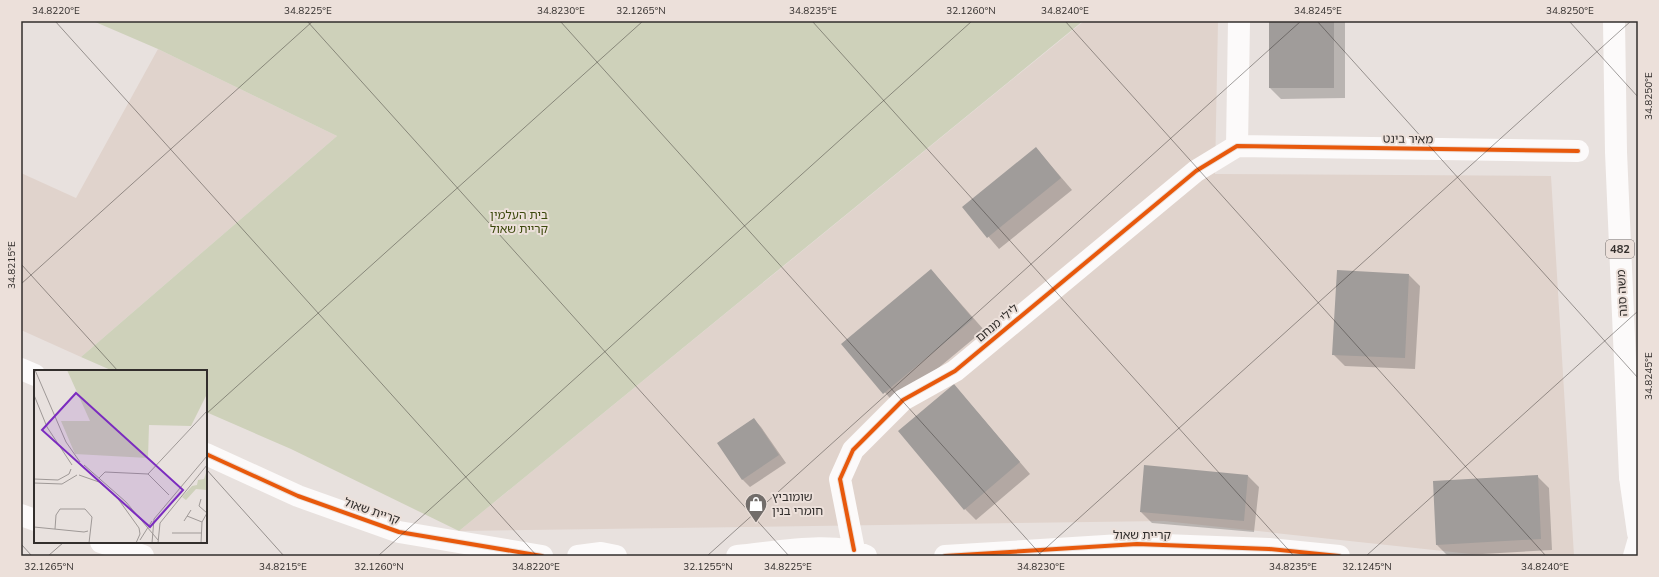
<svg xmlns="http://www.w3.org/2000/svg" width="1659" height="577" font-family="'Nunito Sans','Noto Sans Hebrew',sans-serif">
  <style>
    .built { fill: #e0d3cc }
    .green { fill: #ced1ba }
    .shadow { fill: #0003 }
    .building { fill: #a09c9a }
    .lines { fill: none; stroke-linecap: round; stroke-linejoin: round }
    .street { stroke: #fcfafa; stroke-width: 22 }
    .secondary { stroke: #fcfafa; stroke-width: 22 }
    .primary { stroke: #fcfafa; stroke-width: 22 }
    .cycleway-casing { stroke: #ece0da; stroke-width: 6 }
    .cycleway { stroke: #e8590c; stroke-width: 4 }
    .ticks { fill: none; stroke: #322e2c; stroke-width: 1; stroke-opacity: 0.45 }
    .labels { text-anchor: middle; stroke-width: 4; stroke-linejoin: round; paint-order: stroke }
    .shield { fill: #ece0da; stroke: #6a6360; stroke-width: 1 }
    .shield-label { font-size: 11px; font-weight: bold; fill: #322e2c }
    .street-label { font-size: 12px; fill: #322e2c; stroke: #ece0da }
    .park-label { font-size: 12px; fill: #3c480c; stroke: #ece0da }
    .poi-label { font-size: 12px; fill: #322e2c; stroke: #ece0da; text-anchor: start }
    .inset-road { fill: none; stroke: #9f9997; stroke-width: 1 }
    .view { fill: #7b2cbf; fill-opacity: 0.15; stroke: #7b2cbf; stroke-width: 2 }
    .inset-edge { fill: none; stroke: #322e2c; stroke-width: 2 }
    .neatline { fill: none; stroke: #322e2c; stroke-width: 1.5 }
    .ticks-label { font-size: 10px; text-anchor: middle; fill: #322e2c }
  </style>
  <rect width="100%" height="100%" fill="#e8e1de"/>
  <path class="built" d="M1084,21H1218L1215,174L1551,176L1574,556H1490L1164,521L459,531Z
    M158,49L337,136L81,357L21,330V173L76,198Z"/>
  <path class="green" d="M93,21H1083L459,531L291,449L206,412V371H113L81,357L337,136L158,49Z"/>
  <path class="shadow" d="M1270,21H1345V98L1281,99L1270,88Z
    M1036,148L1072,190L999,249L963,207Z
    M931,270L984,330L895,404L843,344Z
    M1409,275L1420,286L1415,369L1345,366L1333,354Z
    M954,385L1030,474L976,520L965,509Z
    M754,419L761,427L786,463L750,487L743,480L718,443Z
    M1248,476L1259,487L1254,532L1152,523L1141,512Z
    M1537,476L1549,488L1552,550L1448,556L1437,545L1434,482Z"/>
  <path class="building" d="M1269,21H1334V88H1269Z
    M1036,147L1061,178L987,238L962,207Z
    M931,269L973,319L883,394L841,344Z
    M1337,270L1409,274L1405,358L1332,355Z
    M954,384L1020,462L964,510L898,431Z
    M754,418L779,455L742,480L717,443Z
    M1144,465L1248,475L1244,521L1140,512Z
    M1538,475L1541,539L1436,545L1433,481Z"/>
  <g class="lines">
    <path class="street" d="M1237,146L1578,151
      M1237,146L1239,21
      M21,369L35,375
      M206,454L298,496L399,532L542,556
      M21,515L35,520
      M101,542L143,556
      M854,550L840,479L853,450L903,400L955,371L1196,171L1237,146
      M578,556L601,553L616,556
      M737,556C774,553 833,540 866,556
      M945,556L1137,544L1269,549L1339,556"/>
    <path class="secondary" d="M1630,477L1638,533
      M1634,556L1638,542"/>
    <path class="primary" d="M1614,21L1616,152L1630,477L1638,492"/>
    <g class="cycleway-casing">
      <path id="cycleway" d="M206,454L298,496L399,532L542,556
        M854,550L840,479L853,450L903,400L955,371L1196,171L1237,146L1578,151
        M945,556L1137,544L1269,549L1339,556"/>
    </g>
    <use href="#cycleway" class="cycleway"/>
  </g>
  <path class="ticks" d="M55,21L537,556M307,21L789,556M560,21L1042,556M812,21L1294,556M1065,21L1546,556M1317,21L1638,378M1569,21L1638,97M21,264L118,371M21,284L313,21M206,414L643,21M206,469L284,556M21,544L32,556M48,556L64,542M378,556L972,21M707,556L1301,21M1037,556L1631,21M1366,556L1638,311"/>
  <defs>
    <g id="shop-pin" transform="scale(1.15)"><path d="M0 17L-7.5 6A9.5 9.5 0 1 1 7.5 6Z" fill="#726d6a" stroke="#ece0da"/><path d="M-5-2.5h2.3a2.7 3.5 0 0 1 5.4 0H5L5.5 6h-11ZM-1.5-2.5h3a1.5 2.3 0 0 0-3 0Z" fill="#fff"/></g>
  </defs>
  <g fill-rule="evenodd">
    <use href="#shop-pin" x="756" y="504"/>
  </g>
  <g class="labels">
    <rect class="shield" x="1606" y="240" width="28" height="18" rx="3"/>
    <g class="shield-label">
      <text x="1620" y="253">482</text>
    </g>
    <g class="street-label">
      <text transform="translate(1408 139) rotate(1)" y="4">מאיר בינט</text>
      <text transform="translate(1622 293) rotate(-93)" y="4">משה סנה</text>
      <text transform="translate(997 323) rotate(-40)" y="4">לילי מנחם</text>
      <text transform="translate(372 511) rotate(19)" y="4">קריית שאול</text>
      <text x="1142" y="539">קריית שאול</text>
    </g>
    <g class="park-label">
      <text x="519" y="219">בית העלמין<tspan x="519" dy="14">קריית שאול</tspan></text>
    </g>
    <g class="poi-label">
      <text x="772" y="501">שומוביץ<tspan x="772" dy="14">חומרי בנין</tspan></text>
    </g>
  </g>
  <g transform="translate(34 370)">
    <rect width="173" height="173" fill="#e8e1de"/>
    <path d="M33,0H173V24L157,56L115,55L114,88L41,84L27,51H56ZM173,100V120L162,119L152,130L148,127L158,116L163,115L164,110L170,109Z" fill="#ced1ba"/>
    <path class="inset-road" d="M1,0L32,72L46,92M0,25L13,57L38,95M50,95L92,132L124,170M114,104L173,41M114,104L135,125M45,105L65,112L82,126M65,108L71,102L114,104M0,109L24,110L35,104L37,99M0,113L28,114L43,105M82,126L105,158L106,164L102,173M167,129L165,136L173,143M153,146L168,152M150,151L157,140M0,157L50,162L54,161M21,159L22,145L26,139H51L58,147L55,173M138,163H167M106,170L118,151M118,173L120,149L173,86M124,173L126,153L173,95M167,173L168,152L173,143"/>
    <path class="view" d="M42,23L149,120L116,157L8,60Z"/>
    <rect width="173" height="173" class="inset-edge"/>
  </g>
  <rect width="1659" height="577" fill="none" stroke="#ece0da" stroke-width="44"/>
  <rect x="22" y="22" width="1615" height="533" class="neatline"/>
  <g class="ticks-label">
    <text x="56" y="14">34.8220°E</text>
    <text x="308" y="14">34.8225°E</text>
    <text x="561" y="14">34.8230°E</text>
    <text x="641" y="14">32.1265°N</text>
    <text x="813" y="14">34.8235°E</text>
    <text x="971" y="14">32.1260°N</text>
    <text x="1065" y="14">34.8240°E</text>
    <text x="1318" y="14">34.8245°E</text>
    <text x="1570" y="14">34.8250°E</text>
    <text transform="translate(1648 96) rotate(-90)" y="4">34.8250°E</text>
    <text transform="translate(11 265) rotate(-90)" y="4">34.8215°E</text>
    <text transform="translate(1648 376) rotate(-90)" y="4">34.8245°E</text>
    <text x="49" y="570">32.1265°N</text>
    <text x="283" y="570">34.8215°E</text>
    <text x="379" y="570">32.1260°N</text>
    <text x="536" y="570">34.8220°E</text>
    <text x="708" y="570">32.1255°N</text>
    <text x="788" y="570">34.8225°E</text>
    <text x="1041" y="570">34.8230°E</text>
    <text x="1293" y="570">34.8235°E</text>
    <text x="1367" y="570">32.1245°N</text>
    <text x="1545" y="570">34.8240°E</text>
  </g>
</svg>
